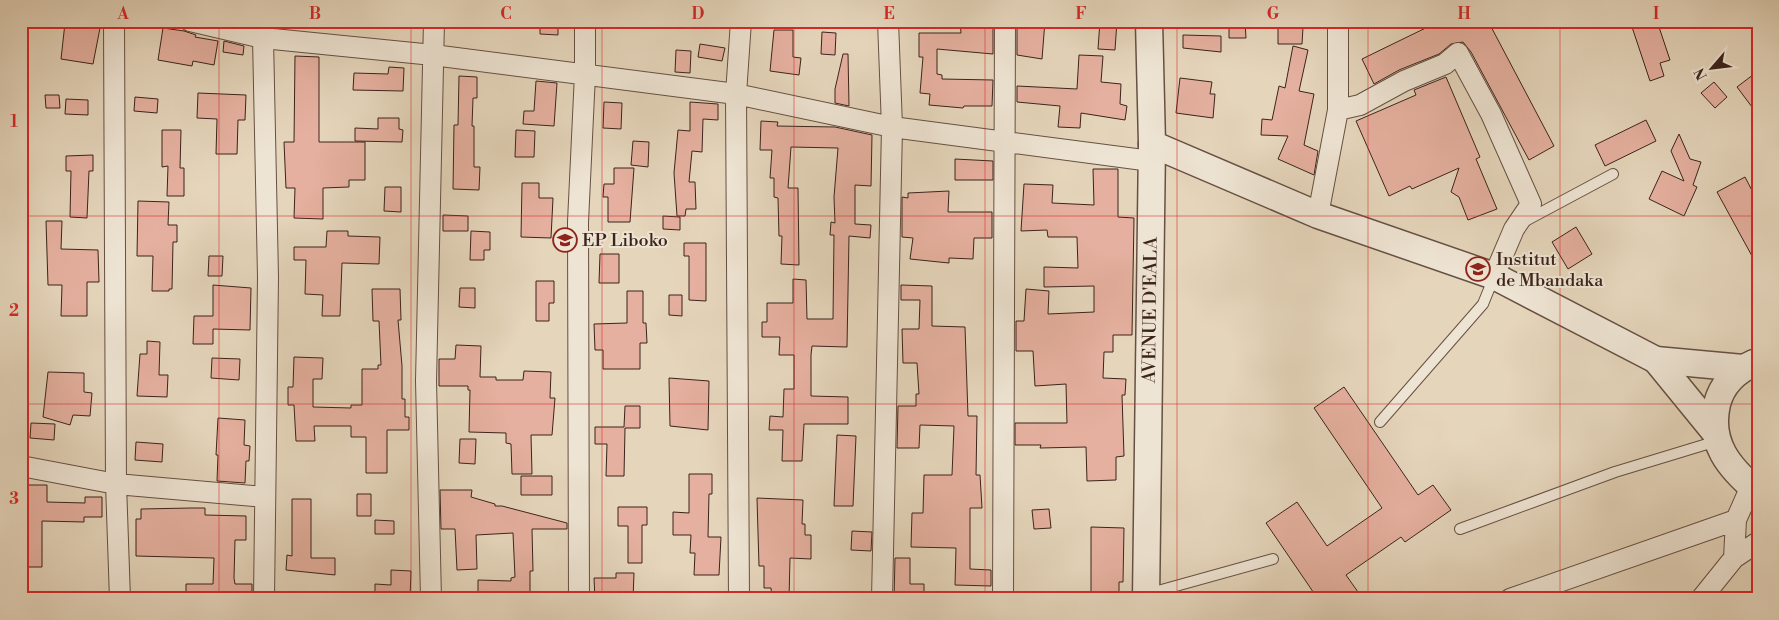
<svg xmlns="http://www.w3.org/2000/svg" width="1779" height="620" font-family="'Libre Bodoni',serif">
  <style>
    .building { fill: #e5b09f; stroke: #3c231b }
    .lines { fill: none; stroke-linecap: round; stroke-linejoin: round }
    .service-casing { stroke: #665043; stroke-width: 12 }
    .minor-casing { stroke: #665043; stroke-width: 22 }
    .tertiary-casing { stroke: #665043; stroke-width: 29 }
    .service { stroke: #eee4d3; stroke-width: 10 }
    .minor { stroke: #eee4d3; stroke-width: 20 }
    .tertiary { stroke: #eee4d3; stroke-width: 26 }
    .grid { fill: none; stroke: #d62828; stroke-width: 1; stroke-opacity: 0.55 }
    .labels { text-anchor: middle; stroke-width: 4; stroke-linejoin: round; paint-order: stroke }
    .poi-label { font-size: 18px; fill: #3c231b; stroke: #eee4d3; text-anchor: start }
    .street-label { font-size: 18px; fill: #3c231b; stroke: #eee4d3 }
    .neatline { fill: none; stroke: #d62828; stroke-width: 2 }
    .grid-label { font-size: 16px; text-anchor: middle; font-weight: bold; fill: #d62828 }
  </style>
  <rect width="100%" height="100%" fill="#e5d5bb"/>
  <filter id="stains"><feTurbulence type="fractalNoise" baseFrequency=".004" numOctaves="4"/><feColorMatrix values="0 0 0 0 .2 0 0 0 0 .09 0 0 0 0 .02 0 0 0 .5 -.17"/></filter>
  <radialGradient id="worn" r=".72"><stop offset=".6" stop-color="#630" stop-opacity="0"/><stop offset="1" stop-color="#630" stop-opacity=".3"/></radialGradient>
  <path class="building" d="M540,21H558V35L540,34Z
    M960,21L993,23V54L937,49V74L942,75V79L993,80L992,106H964L963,108L929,105L930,94L920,93L923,57H919V33H961Z
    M1017,21H1045L1042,59L1017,55Z
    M1100,21H1117L1115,50L1098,49Z
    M1229,21H1245L1246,38H1229Z
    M1440,21H1488L1554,146L1529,160L1471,52L1463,42L1451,44L1439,54L1399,70L1374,84L1362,59Z
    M1630,21H1657L1670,60L1660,63L1664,76L1650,81Z
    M65,23L100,28L93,64L61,59Z
    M1278,26L1303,27L1302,44H1278Z
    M163,28L184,31L196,35L195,37L218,41L214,65L193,61L192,66L158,60Z
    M774,30H793V57L801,58L799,75L770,71Z
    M822,32L836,33L835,55L821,54Z
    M1183,35L1221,36V52L1183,48Z
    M224,41L244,46L243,55L223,52Z
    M700,44L725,48L722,61L698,57Z
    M1293,46L1308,50L1299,91L1314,94L1304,145L1318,151L1314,175L1278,159L1288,136L1261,135L1262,119L1272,120L1279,86L1285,88Z
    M676,50L691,51L690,73L675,72Z
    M843,54H848L849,106L835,103V89Z
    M1079,55L1103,56L1101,82L1121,84L1120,104L1127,106L1125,120L1081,113L1080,128L1058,127L1060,106L1017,102V86L1077,89Z
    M295,56L319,57V142H365V180H349V187L323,188V219L294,218L295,188H286L284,142H294Z
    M389,67L404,68L403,91L353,90L354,73L388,74Z
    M1758,71V115L1737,87Z
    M459,76L477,77V98H473L472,126H474V167H480L479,190L453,189L454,125H458Z
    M1446,77L1480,157L1476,159L1497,209L1468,220L1459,197L1451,192L1459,168L1412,189L1410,186L1389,196L1356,121L1416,95L1414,90Z
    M1180,78L1212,82L1210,94H1215L1213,118L1176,113Z
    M536,81L557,83L554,126L523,124L524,111H534Z
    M1714,82L1727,97L1715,108L1701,93Z
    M198,93L246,95L245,120H238L237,154H216L217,119L197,118Z
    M45,95H59L60,108H46Z
    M135,97L158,99L157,113L134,111Z
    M66,99L88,100V115L65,114Z
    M604,102L622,103L621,129L603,128Z
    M690,102L718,104V120L703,119L702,152L692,151L689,182H695L696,209H686L685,216H677L674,173L678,130L690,131Z
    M378,118H399V129L403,130L402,142L355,141V128L378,129Z
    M1646,120L1656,141L1605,166L1595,145Z
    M761,121L778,122L777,126L835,127L872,135L871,186L855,185V224L871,225L870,238L849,236L847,347L812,346L811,355V396L848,397V424H804L802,461H782L783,430H769L770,416L783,417L784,389H794V355H779L780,337H762V322H767V303H793V279L806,280L807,319H833L834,235H830L831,222L835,223L834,197L838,148L791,147L788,188H798L799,265L781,264L782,236H779L778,198L774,197V178H770L772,150H760Z
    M162,130H181L180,168H184V196H167L168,166L162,167Z
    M516,130L535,131L534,157H515Z
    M1679,134L1690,159L1701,162L1693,185L1697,187L1684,216L1649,199L1662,171L1684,181L1671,151Z
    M633,141L649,142L648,167L631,165Z
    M93,155V171H89L87,218L70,217L71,171H66V156Z
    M955,159L993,161V180H955Z
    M614,168H634L630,222H608V197H603L604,184H614Z
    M1093,169H1118V217L1134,218L1132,335H1113V352H1104L1103,378L1126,379L1125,395H1122L1124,456L1116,457V480L1087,481L1086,447L1040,448L1041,445H1015V423H1067L1066,384L1035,386L1033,351H1016V321H1024L1026,289L1049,291L1048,314L1094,312V286L1044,287V267L1078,268L1077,237H1048L1047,230L1021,231L1024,184L1053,185L1052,203L1094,205Z
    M1745,177L1758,202V267L1717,192Z
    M522,183H539V198H553L551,238L521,237Z
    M385,187H401V212L384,211Z
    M949,191L948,212H992V238H974L973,259L949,258V263L910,259L913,238L902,237V197L908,198V193Z
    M138,201L169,202L168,225H177V242H173L172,289H169V291H152L153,256H137Z
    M443,215L468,216V231H443Z
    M663,216L680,217V230L663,229Z
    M46,221H62L61,249L98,250L99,282H87V316H61L62,285H48Z
    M1576,227L1592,254L1568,269L1552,242Z
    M327,231H348V236L380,237L379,264L342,263L340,316H322L323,295L305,294L306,260H294V247H326Z
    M471,231L490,232V250H484V260H470Z
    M684,243H706V301L689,300V256H684Z
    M600,254H619V283H599Z
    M209,256H223L222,276H208Z
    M536,281H554V303H549V321H536Z
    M213,285L251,288L250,330L213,329V344H193L194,316H213Z
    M901,285L932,286V326L965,327L968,416H977L976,475H980L982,508H970V569L991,570V586L955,585L956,548L911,547L912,513H923L924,475H952L954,426L920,425L919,448H897L898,406H916V394H919L917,363H903L902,329H919L920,300H901Z
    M460,288H475V308L459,307Z
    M372,289H400L401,320H398L402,366V399H405V417H409V430H387V473H366V437H351V426H314L315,441H296L294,405H288V387H293L294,357L323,358L322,379H313V407L351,408V405H362V369H378V365H381L379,321H373Z
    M627,291H643V323H646L647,343H640V369H603V350H595L594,324L627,323Z
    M669,295H682V316L669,315Z
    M147,341L160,342L159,375H168L167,397L137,396L140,354H147Z
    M456,345L481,346L480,377H496V380H523L524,371L551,372L550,398H555L552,435H531L532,474H512L511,444L506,443V433L469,432L470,390H468V386H439V359H455Z
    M212,358L240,359L239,380L211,378Z
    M48,372L84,373V392L92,393L90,416L73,415L70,425L43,417Z
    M669,378L709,381L708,430L670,426Z
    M1344,387L1418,495L1433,485L1451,510L1405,542L1401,537L1346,575L1363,599H1318L1266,523L1297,502L1327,546L1382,508L1314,408Z
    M625,406H640V428H625L624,476H606L607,444H595V427H624Z
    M218,418L245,420L244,445L250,446L249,461H246L245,483L217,481L218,455H216Z
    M31,423L55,424L54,440L30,438Z
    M837,435L856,436L853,506H834Z
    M460,439H476L475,464L459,463Z
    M136,442L163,444L162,462L135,460Z
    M689,474H712V494H709L708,537H721L719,575H694L695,553H690L691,535H673V512L689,513Z
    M521,476H552V495H521Z
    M21,485H47V502L85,503V497H102V517H84V522L42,521V567H21V547H26L27,520H21Z
    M440,490H472L471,497L495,504V506H502L567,523V529H532L533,571H530V599H478V580L511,581V578L515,577L513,533L476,535L477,569L457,570L455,529H441Z
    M357,494H371V516H357Z
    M757,498L803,500L802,524H805V535H811V559L790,558L789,599H772L771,588H764V566H759Z
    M292,499H311V558H335V575L286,570L287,555L292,556Z
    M618,507H647V525H642V563H628V526H618Z
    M191,508H205V515L246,516V540H235L234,578L235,584H252V599H186V584H213L214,558L136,556V519H141V509Z
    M1049,509L1051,528L1034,529L1032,510Z
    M375,520L394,521V534H375Z
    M1091,527L1124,528L1123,582H1119V599H1091Z
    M852,531L872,532L871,551L851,550Z
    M895,558H910V584H924V599H894Z
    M391,570L411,571L410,599H375V584L391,585Z
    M616,573H634L633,599H595L594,578H616Z"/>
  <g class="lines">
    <g class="service-casing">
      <path id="service" d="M1527,220L1613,174
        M1380,422L1483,304L1494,277
        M1460,529L1615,472L1717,441
        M1147,594L1273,559"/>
    </g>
    <g class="minor-casing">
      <path id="minor" d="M114,21L116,484L120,599
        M190,21L263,38L433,55L736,94L892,127L1151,161
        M1338,110L1360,105L1404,81L1445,64L1458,53L1491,114L1531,204L1514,229L1494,276
        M1318,215L1338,110V21
        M21,466L116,484L264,497
        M1734,558L1736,520L1751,486
        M264,599L268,277L263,38L265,21
        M431,599L426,381L434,21
        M579,599L578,222L585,74V21
        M739,599L736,94L741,21
        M882,599L892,127L888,21
        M1003,599L1005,21
        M1510,599L1736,520
        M1701,599L1734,558L1758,542"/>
    </g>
    <g class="tertiary-casing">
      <g id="tertiary">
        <path d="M1152,144L1318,215L1494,276L1656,360L1743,368"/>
        <path d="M1656,360L1714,431"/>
        <path d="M1754,363C1736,371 1722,384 1717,404C1708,443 1729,468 1758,492"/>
        <path id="s1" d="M1146,599L1152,144L1149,21"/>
      </g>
    </g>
    <use href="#service" class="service"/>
    <use href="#minor" class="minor"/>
    <use href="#tertiary" class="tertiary"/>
  </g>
  <path class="grid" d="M219,21V599M411,21V599M602,21V599M794,21V599M985,21V599M1177,21V599M1368,21V599M1560,21V599M21,216H1758M21,404H1758"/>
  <defs>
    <g id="school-ring" transform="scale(1.25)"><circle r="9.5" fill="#eee4d3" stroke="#8f2418" stroke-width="1.5"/><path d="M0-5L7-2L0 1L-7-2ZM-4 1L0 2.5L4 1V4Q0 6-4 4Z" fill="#8f2418"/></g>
  </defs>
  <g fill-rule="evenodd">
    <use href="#school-ring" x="565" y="240"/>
    <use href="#school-ring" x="1478" y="269"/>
  </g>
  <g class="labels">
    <g class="poi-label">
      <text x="582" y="246">EP Liboko</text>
      <text x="1496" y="265">Institut<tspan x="1496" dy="21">de Mbandaka</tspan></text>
    </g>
    <g class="street-label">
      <text dy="6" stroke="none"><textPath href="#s1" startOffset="289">AVENUE D'EALA</textPath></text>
    </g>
  </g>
  <rect width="1779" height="620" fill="none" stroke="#e5d5bb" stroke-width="55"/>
  <g transform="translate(1712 68) rotate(242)" stroke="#eee4d3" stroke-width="4" paint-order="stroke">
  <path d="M0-4L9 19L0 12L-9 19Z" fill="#3c231b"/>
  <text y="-8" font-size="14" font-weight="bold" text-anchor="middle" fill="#3c231b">N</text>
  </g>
  <rect x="28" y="28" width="1724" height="564" class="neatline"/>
  <g class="grid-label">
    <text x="123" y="19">A</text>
    <text x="315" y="19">B</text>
    <text x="506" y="19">C</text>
    <text x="698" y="19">D</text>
    <text x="889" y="19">E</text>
    <text x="1081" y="19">F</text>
    <text x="1273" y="19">G</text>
    <text x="1464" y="19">H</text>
    <text x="1656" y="19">I</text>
    <text x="14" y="127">1</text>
    <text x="14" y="316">2</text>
    <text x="14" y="504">3</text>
  </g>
  <rect width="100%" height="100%" filter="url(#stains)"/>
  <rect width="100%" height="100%" fill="url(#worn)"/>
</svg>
